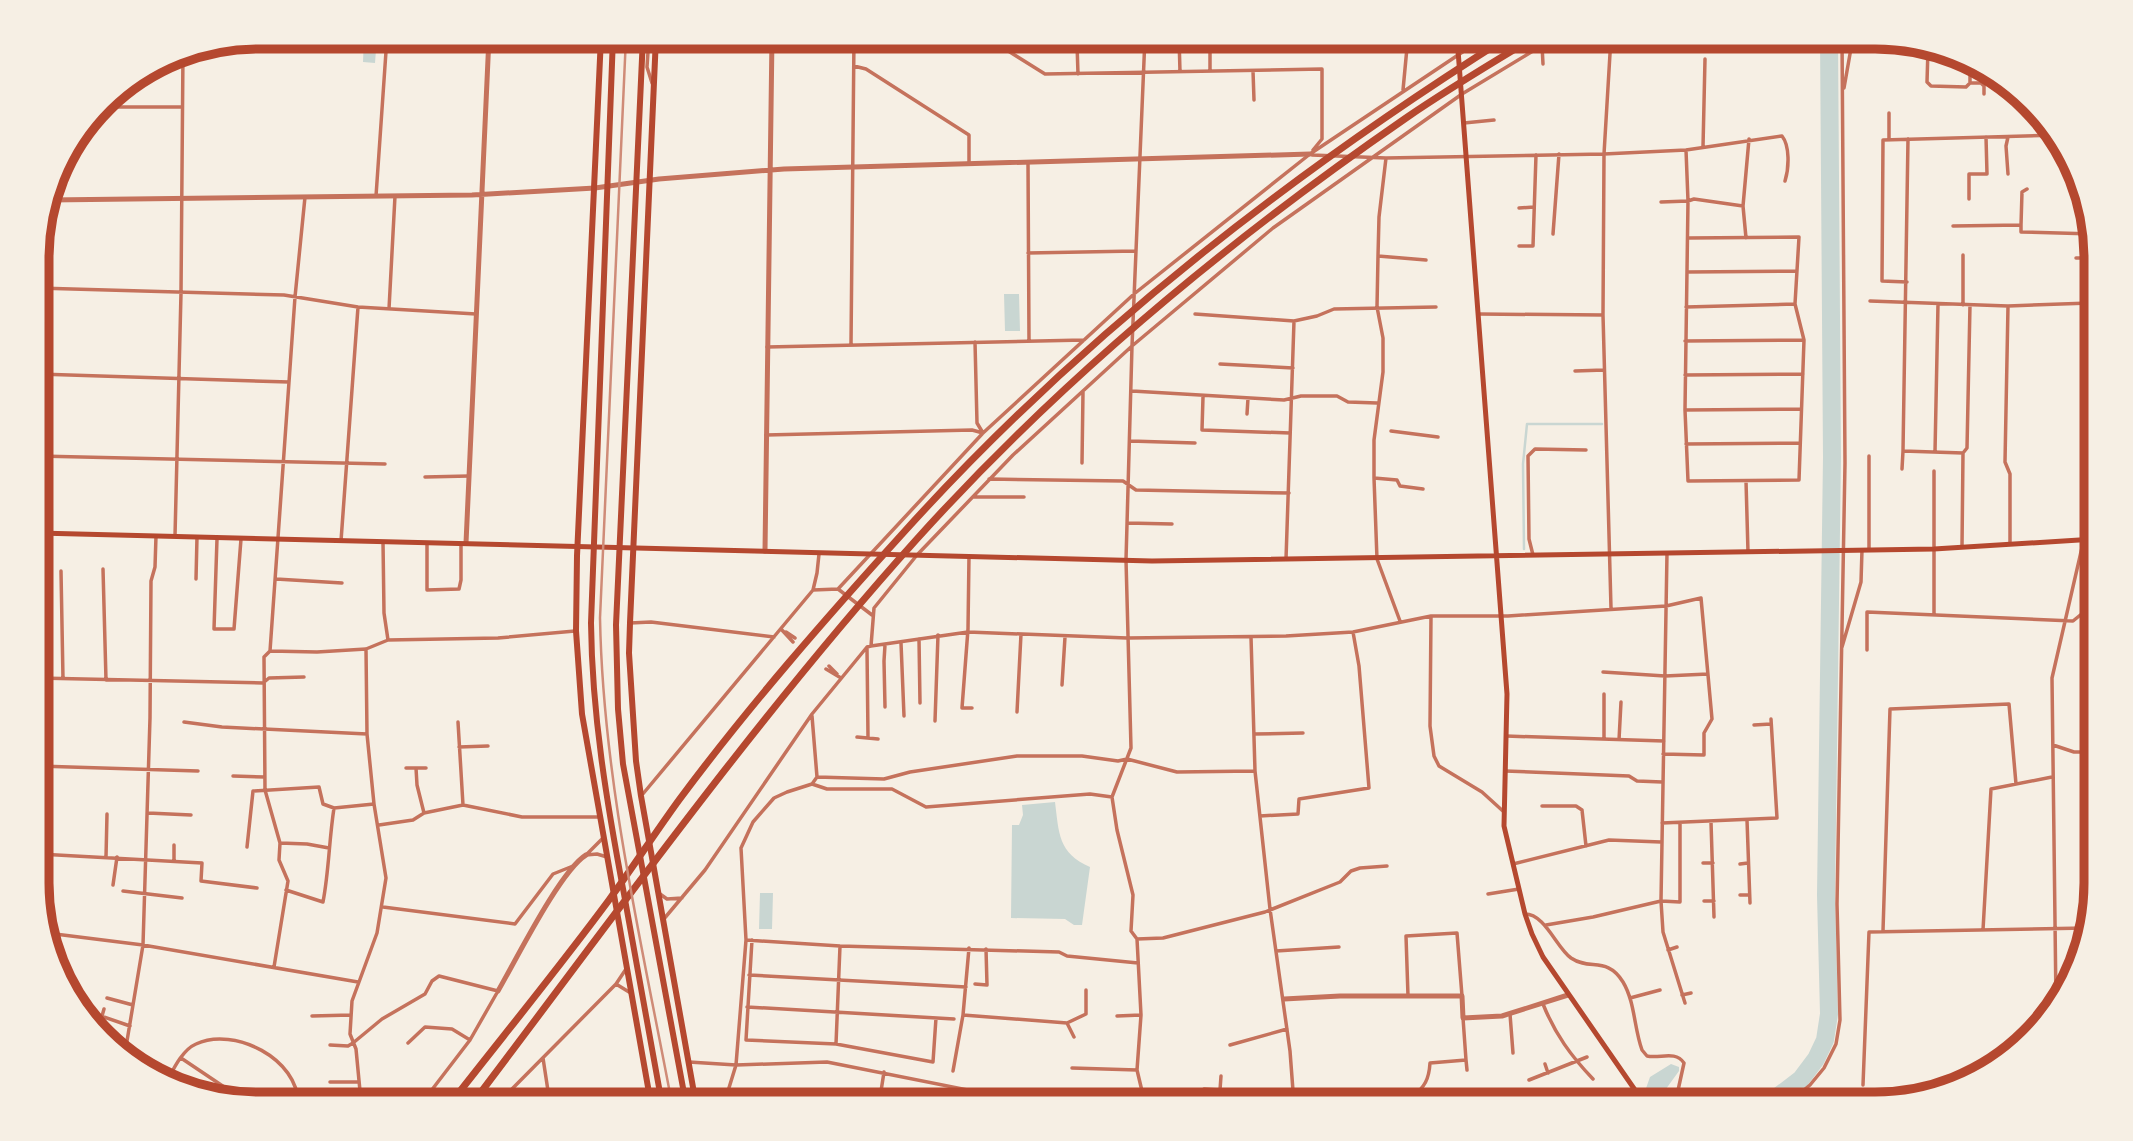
<svg xmlns="http://www.w3.org/2000/svg" width="2133" height="1141" font-family="'Space Grotesk',sans-serif">
  <style>
    .water { fill: #c9d6d2 }
    .lines { fill: none; stroke-linecap: round; stroke-linejoin: round }
    .stream { stroke: #c9d6d2; stroke-width: 2.5 }
    .river { stroke: #c9d6d2; stroke-width: 18 }
    .minor { stroke: #c5725c; stroke-width: 3.5 }
    .tertiary { stroke: #c5725c; stroke-width: 5 }
    .secondary { stroke: #b5482f; stroke-width: 5 }
    .trunk { stroke: #b5482f; stroke-width: 6 }
    .motorway { stroke: #b5482f; stroke-width: 7 }
    .rail { stroke: #cf8b77; stroke-width: 2.5 }
    .rim { fill: none; stroke: #b5482f; stroke-width: 9 }
  </style>
  <rect width="100%" height="100%" fill="#f6efe4"/>
  <path class="water" d="M364,37H377L375,63L363,62Z
    M1004,294H1019L1020,331H1005Z
    M1055,802C1059,833 1058,853 1090,867L1082,925H1074L1065,919L1011,918L1012,825H1019L1023,815L1022,805Z
    M760,893H773L772,929H759Z
    M1671,1064L1679,1067V1071L1655,1104H1633L1644,1094L1650,1077Z"/>
  <g class="lines">
    <path class="stream" d="M1524,549L1523,464L1527,424H1602"/>
    <path class="river" d="M1768,1104L1801,1079L1816,1059L1825,1040L1829,1014L1826,895L1832,457L1829,37"/>
    <path class="minor" d="M649,37L647,67L652,83
      M986,37L1045,74L1322,69V139L1313,150
      M1179,37L1180,72
      M1611,37L1604,154L1603,315L1611,608
      M1626,37H1646
      M1210,41V71
      M1077,44L1078,74
      M1542,45L1543,64
      M1928,49L1927,82L1931,86L1966,87L1970,83V59
      M854,66L866,69L969,135V163
      M1253,71L1254,100
      M1970,83H1981L1984,86V94
      M1844,88L1853,37
      M1403,90L1408,37
      M100,107H182
      M1464,123L1494,120
      M1908,139L1903,451L1963,453L1967,448L1970,305
      M1889,140V113
      M1703,147L1705,59
      M1686,150L1688,201L1685,410L1688,481L1799,480L1804,340L1795,304L1799,237L1688,238
      M1312,155L1386,158L1604,154L1686,150L1782,136C1790,146 1789,168 1785,181
      M1386,158L1379,217L1378,256L1377,307L1383,338V372L1374,440V478L1377,559L1400,621
      M1028,162L1029,340
      M2008,174L2006,146L2008,137
      M376,196L387,37
      M1969,199V174H1987L1986,137
      M1661,202L1688,201L1694,199L1743,206
      M1519,208L1534,207
      M2021,225L2022,192L2027,189
      M1953,226L2021,225V232L2094,234
      M1553,234L1559,154
      M1746,238L1743,206L1749,139
      M1519,246H1533L1536,155
      M2094,252L2089,324L2091,445L2095,486
      M1028,253L1136,251
      M1963,255V305
      M1378,256L1426,260
      M2076,258H2094
      M1687,272L1797,271
      M1907,282L1882,281L1883,140L2059,135
      M37,288L284,295L358,307L476,314
      M1870,301L2008,306L2090,303
      M2008,306L2005,462L2010,474V544
      M1686,307L1795,304
      M389,309L395,196
      M1195,314L1294,321L1317,316L1334,309L1436,307
      M1479,314L1603,315
      M1685,341L1804,340
      M851,345L854,37
      M767,347L1084,340
      M1220,364L1293,368
      M1575,371L1604,370
      M38,374L289,382
      M1685,375L1803,374
      M1132,391L1284,400L1301,396H1337L1348,402L1377,403
      M1203,397L1202,430L1290,433
      M1685,410L1801,409
      M1247,414L1248,398
      M1391,431L1438,437
      M766,435L972,430L983,433L977,423L975,342
      M1130,441L1195,443
      M1686,444L1799,443
      M1935,452L1938,304
      M38,456L385,464
      M1082,463L1083,392
      M1902,469L1903,451
      M425,477L469,476
      M1374,478L1397,480L1400,486L1423,489
      M989,479L1123,481L1136,490L1289,493
      M1746,481L1748,552
      M973,497H1024
      M1127,523L1172,524
      M175,536L181,293L183,51
      M217,539L214,629H234L241,539
      M341,541L358,307
      M383,542L384,613L388,640
      M427,543V590L459,589L461,580V544
      M1962,547L1963,453
      M1869,550V456
      M1667,553L1661,901L1663,932L1685,1003
      M1533,555L1529,539L1528,456L1535,449L1586,450
      M969,556L968,629L962,708H972
      M1286,559L1294,321
      M103,569L106,680
      M61,571L63,679
      M196,579L197,537
      M276,579L342,583
      M838,589L983,433L1134,294L1310,154L1485,37
      M813,590L838,589L872,615
      M2089,608L2091,643L2096,653
      M1934,615V471
      M1431,616L1430,726L1434,756L1439,766L1482,792L1504,812
      M630,623L651,622L774,637
      M781,629L793,642
      M786,632L795,638
      M1251,637L1255,771L1270,909L1290,1051L1294,1104
      M919,639L920,703
      M901,643L904,716
      M871,646L874,608L917,555L1013,455L1132,346L1273,228L1462,94L1556,37
      M1842,647L1861,582L1862,550
      M867,649L868,737
      M1867,650V612L2073,621L2095,603
      M270,651L295,297L305,197
      M829,666L837,674
      M826,669L841,678
      M1603,672L1665,676L1708,674
      M38,678L263,683L269,678L304,677
      M1062,685L1065,637
      M885,707L884,661L885,645
      M1017,712L1021,634
      M935,721L938,635
      M184,722L222,727L367,734
      M458,722L463,805
      M1754,725L1771,724
      M1254,734L1303,733
      M1506,736L1664,741
      M857,737L878,739
      M1604,739V694
      M1619,740L1621,702
      M2053,745L2074,752H2096
      M459,747L488,746
      M38,766L198,771
      M406,768H426
      M416,768L417,785L424,813
      M1505,771L1629,776L1637,781L1662,782
      M233,776L265,777
      M817,777L884,779L910,772L1017,756H1082L1118,761L1127,759L1177,772L1255,771
      M812,784L827,789H892L926,807L1090,794L1112,797L1131,748L1126,560L1132,346L1145,37
      M642,795L813,590L817,573L819,554
      M1112,797L1117,830L1133,895L1131,931L1137,939L1141,1015L1137,1070L1142,1091L1140,1104
      M1542,806H1576L1582,810L1586,846
      M148,813L191,815
      M1260,816L1298,814L1299,799L1369,788L1359,666L1353,632
      M1747,820L1750,903
      M1711,822L1714,917
      M1662,823L1777,818L1771,719
      M379,825L413,820L424,813L463,805L522,817H600
      M280,843L307,844L329,848
      M247,847L253,791L319,787L323,804L334,808L374,804
      M39,854L202,863L201,881L257,888
      M586,855L604,837
      M586,855L597,854L607,857
      M106,857L107,814
      M174,861V845
      M1703,863H1713
      M1513,864L1609,840L1661,842
      M1740,864L1748,863
      M113,885L117,857
      M286,890L323,902C329,871 329,840 334,808
      M123,891L182,898
      M660,894L667,899L682,898
      M1488,894L1519,889
      M1740,895H1749
      M1704,901H1714
      M383,907L515,924L553,874L573,866
      M1525,914C1545,914 1556,947 1571,958C1590,971 1607,956 1623,982C1635,1002 1634,1028 1642,1050L1647,1056C1660,1059 1675,1050 1684,1063L1675,1104
      M663,920L705,870L812,714L867,647L871,646L968,632L1127,638L1286,636L1353,632L1431,616H1508L1666,606L1701,598L1712,719L1704,733V755L1663,754
      M1546,925L1593,917L1661,901L1680,902V823
      M1983,930L1991,789L2052,777
      M1883,931L1890,709L2009,704L2016,784
      M47,933L143,945L358,982
      M1137,939L1163,938L1265,912L1340,882L1351,871L1360,868L1387,866
      M746,940L840,946L1059,952L1067,956L1138,963
      M752,940L746,1040L836,1044L933,1062L936,1018
      M52,945L53,933
      M1668,950L1677,947
      M1276,951L1339,947
      M274,967L288,881L279,860L280,843L265,790L264,657L270,651L317,652L366,649L388,640L498,638L575,631
      M749,975L966,987
      M616,984L629,992
      M975,984L987,985L986,949
      M1682,995L1691,993
      M1408,996L1406,936L1457,933L1462,996
      M107,998L133,1005
      M1630,998L1660,990
      M2056,1002L2052,678L2095,491
      M1543,1004C1555,1034 1571,1056 1593,1079
      M747,1007L954,1019
      M78,1008L130,1026
      M1510,1014L1513,1053
      M963,1015L1067,1023L1086,1014V990
      M102,1016L104,1009
      M312,1016L351,1015
      M1117,1016L1141,1015
      M1067,1023L1074,1037
      M408,1043L425,1027L452,1029L470,1040
      M836,1044L840,946
      M330,1045L348,1046L353,1043L382,1019L425,994L432,981L439,976L498,991L470,1040L421,1104
      M1230,1045L1287,1029
      M125,1053L143,945L150,718L151,581L155,567L156,536
      M181,1058L245,1101
      M543,1058L550,1104
      M1466,1060L1467,1070
      M689,1062L736,1065L827,1062L1038,1104
      M1545,1064L1548,1073
      M1072,1068L1137,1070
      M953,1071L963,1015L969,948
      M1529,1080L1587,1057
      M330,1082H359
      M166,1083C173,1070 182,1050 196,1044C234,1026 299,1059 298,1104
      M1863,1085L1869,932L2086,928
      M1204,1089L1220,1090
      M356,1104L360,1091L356,1049L350,1034L352,1001L377,933L386,878L374,804L367,734L366,649
      M497,1104L616,984L626,969
      M724,1104L736,1065L746,940L741,848L753,822L774,798L787,792L812,784L817,777L812,716
      M879,1104L884,1072
      M1219,1104L1221,1076
      M1412,1104V1097C1425,1087 1429,1079 1430,1063L1466,1060L1463,1018
      M1616,1104L1635,1090
      M1787,1104L1810,1085L1824,1068L1836,1044L1840,1020L1837,904L1845,463L1842,37"/>
    <path class="tertiary" d="M49,200L472,195L595,188L659,179L784,169L1310,154
      M466,543L489,37
      M765,551L772,37
      M498,991C516,960 560,871 586,855
      M1284,999L1340,996H1462L1463,1018L1502,1016L1568,995"/>
    <path class="secondary" d="M1457,37L1507,694L1504,826L1525,914L1532,934L1543,957L1635,1090L1649,1104
      M38,533L1152,561L1934,549L2095,539"/>
    <path class="trunk" d="M601,37L577,556L576,631L582,714L651,1104
      M613,37L591,623C592,715 607,804 624,894C637,964 649,1034 662,1104
      M643,37L616,625L618,709L623,764L686,1104
      M656,37L630,623L629,653L636,761L641,796L696,1104"/>
    <path class="motorway" d="M450,1104C503,1036 558,969 609,900C633,867 655,833 679,800C748,707 826,618 904,532C1079,338 1287,176 1508,37
      M472,1104C616,914 756,718 916,540C1060,380 1229,240 1406,118C1448,89 1492,63 1535,37"/>
    <path class="rail" d="M626,37L600,618C603,782 642,944 672,1104"/>
  </g>
  <path d="M0 0H2133V1141H0ZM258 49H1875A209 209 0 0 1 2084 258V883A209 209 0 0 1 1875 1092H258A209 209 0 0 1 49 883V258A209 209 0 0 1 258 49Z" fill="#f6efe4" fill-rule="evenodd"/>
  <path class="rim" d="M258 49H1875A209 209 0 0 1 2084 258V883A209 209 0 0 1 1875 1092H258A209 209 0 0 1 49 883V258A209 209 0 0 1 258 49Z"/>
</svg>
